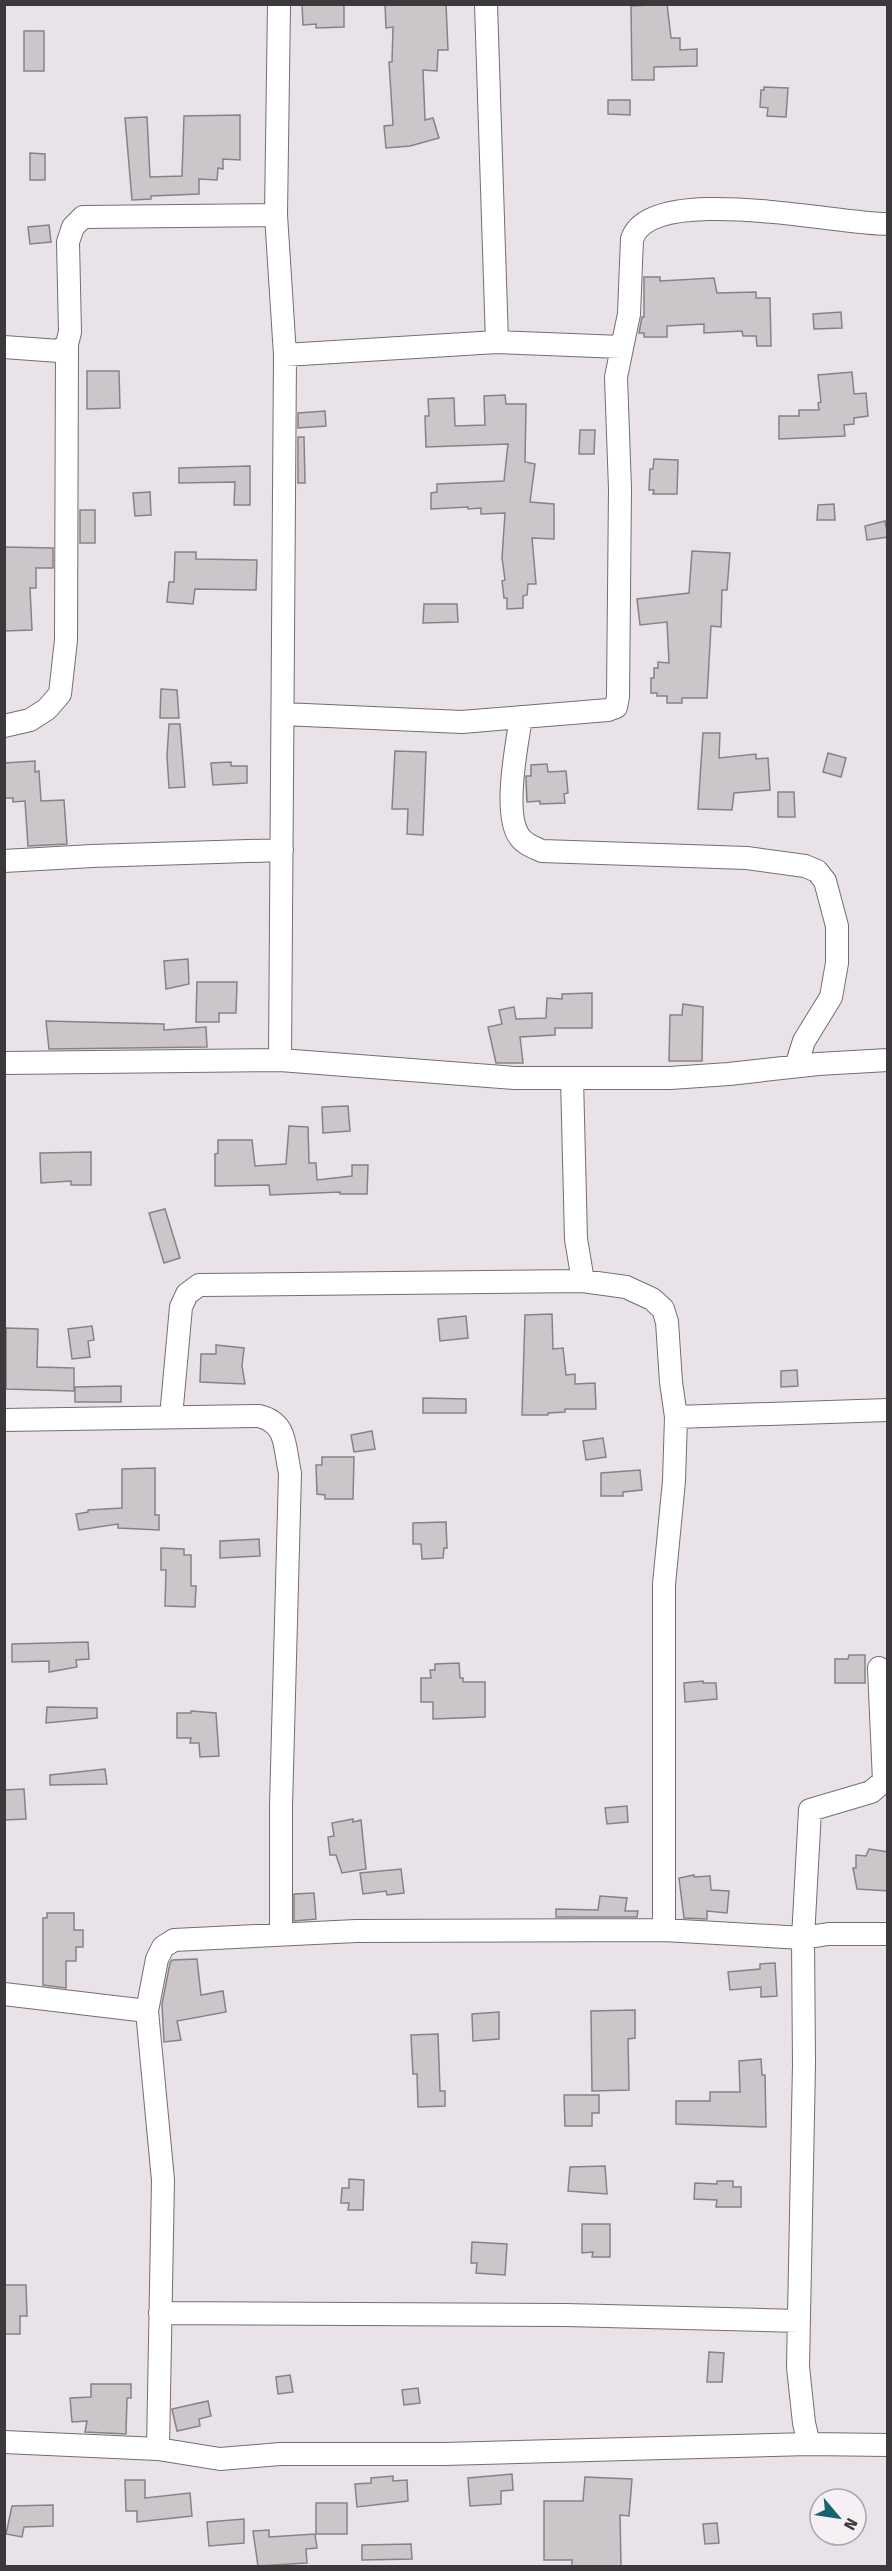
<svg xmlns="http://www.w3.org/2000/svg" width="892" height="2571" font-family="'Fira Sans',sans-serif">
  <style>
    .building { fill: #ccc6cb; stroke: #888287; stroke-width: 1.5 }
    .lines { fill: none; stroke-linecap: round; stroke-linejoin: round }
    .street-casing { stroke: #746e73; stroke-width: 24 }
    .street { stroke: #fff; stroke-width: 22 }
  </style>
  <rect width="100%" height="100%" fill="#e9e2e8"/>
  <path class="building" d="M302,4H344V27L316,28V24L303,25Z
    M385,4H446L448,50H438L437,71L423,70L425,120L433,118L439,138L410,146L386,148L384,126L393,125L389,62H392L393,27L386,28Z
    M667,4L671,38H680V50L697,49V66L654,67V80H632L631,6Z
    M24,31H44V71H24Z
    M764,87L788,88L786,117L767,116L768,108L760,107L761,90H764Z
    M608,100H630V115L608,114Z
    M240,115V160L223,159V169L218,168L217,180L199,179V194L151,196V199L132,200L125,118L147,117L150,177L182,176L184,116Z
    M30,153L45,154V180H30Z
    M49,225L51,242L30,244L28,227Z
    M644,277H660V281L714,278L717,293L756,292V298H770L771,346H757L756,336H743L742,331L704,333V324L667,326V337H644V333H639L642,317H644Z
    M841,312L842,328L814,329L813,314Z
    M87,371H119L120,408L87,409Z
    M852,372L854,394L866,393L868,416L854,418V424L844,425L845,436L779,439V416H799V410H819L818,403L821,402L818,375Z
    M505,395L506,404H526L525,462L535,464L530,502L554,504V539L532,538L536,584H528L527,595L523,596V608L507,609V598H504L502,581L505,580L502,558L505,513L481,514V508L468,509V507L431,509V493L437,492V484L504,481L508,444L426,447L425,416H429L428,399L454,398L455,426L485,425L484,396Z
    M325,411L326,426L298,428V413Z
    M580,430H595L594,454H579Z
    M298,437H304L305,483H298Z
    M654,459L678,460L677,494H653L654,490H649L650,469H653Z
    M250,466V505H234L235,482L179,483V468Z
    M150,492L151,515L135,516L133,493Z
    M834,504L835,520H817L818,505Z
    M80,510H95V543H80Z
    M885,521L888,537L867,540L865,526Z
    M4,547L53,548V568H36V588H30L32,630L4,631Z
    M692,551L730,553L727,590H722L721,627L711,626L707,698H682V703H667V696H657V693H651V678H654V668H658V662L669,663L667,622L640,625L637,599L689,593Z
    M175,552H196V559L257,560L256,590L195,589L193,604L167,602L169,582H174Z
    M424,604H457L458,622L423,623Z
    M161,689L177,690L179,718H160Z
    M169,724H180L185,787L169,788L167,756Z
    M703,733H720L719,758L756,754V759L768,758L770,790L734,793L732,810L698,809Z
    M395,751L426,752L423,835L407,834L408,809H392Z
    M828,753L846,758L841,777L823,772Z
    M35,761V772L39,771L41,801L64,800L67,844L28,846L25,801L13,802V798H4V763Z
    M231,762V766H247V783L213,785L211,763Z
    M547,764L548,772L566,771L568,793L564,794L565,803L540,804V801L527,802L526,779V776H531V765Z
    M778,792H794L795,817H778Z
    M188,959L189,984L166,989L164,961Z
    M197,982H237L236,1013H219V1022H196Z
    M592,993V1028H555V1035L520,1037L523,1063H496L488,1027L502,1024L499,1010L514,1007L516,1019L546,1018L547,998L562,999V994Z
    M683,1004L703,1007L702,1061H669L670,1015H682Z
    M46,1021L164,1024V1030L206,1027L207,1047L49,1049Z
    M348,1106L350,1131L323,1133L322,1107Z
    M289,1126L308,1127L309,1163H316L317,1180L352,1176V1165H368L367,1194H340V1192L270,1195L269,1185L215,1186V1154L218,1153V1140H252L255,1166L286,1164Z
    M91,1152V1185H71V1181L41,1183L40,1153Z
    M165,1209L180,1258L164,1263L149,1213Z
    M552,1314L553,1349L563,1348L566,1375L575,1374V1384L595,1383L596,1409H565V1412L548,1413V1415H522L525,1315Z
    M466,1316L468,1338L440,1341L438,1319Z
    M92,1326L94,1340L88,1341L90,1357L72,1359L68,1329Z
    M6,1328L38,1329L37,1367L74,1368V1391L6,1389Z
    M216,1345L244,1348L242,1366L245,1384L200,1382L201,1354H216Z
    M797,1370L798,1386L781,1387V1371Z
    M121,1386V1402H75V1387Z
    M423,1398L466,1399V1413H423Z
    M372,1431L375,1449L354,1452L351,1435Z
    M603,1438L606,1457L586,1460L583,1441Z
    M322,1457H354L353,1499H325V1495L317,1494L316,1465H322Z
    M155,1468V1515H159V1530L118,1528V1524L79,1530L76,1514L88,1512V1510L122,1508V1469Z
    M640,1470L642,1490L623,1492V1496H601V1473Z
    M446,1522L447,1548H444L443,1558L422,1559L421,1544H413V1523Z
    M259,1539L260,1556L220,1558V1541Z
    M161,1548L184,1549V1555H191V1586H196L195,1607L165,1606L166,1570H161Z
    M88,1642L89,1659L76,1660L77,1667L49,1672V1661L12,1662V1644Z
    M849,1655H865V1683H835V1659H848Z
    M459,1663L460,1678H463V1682H485V1717L433,1719V1702H421V1678H431L430,1670H435V1664Z
    M703,1681V1683H716L717,1699L685,1702L684,1683Z
    M47,1707L97,1708V1718L46,1723Z
    M191,1711L216,1713L219,1756L200,1757L199,1743H190L191,1738H177V1713H191Z
    M105,1769L107,1784L50,1785V1775Z
    M24,1789L26,1819L4,1820V1790Z
    M627,1806L628,1822L607,1824L605,1808Z
    M353,1819V1822L361,1820L366,1869L342,1873L336,1855H330L328,1837L334,1836L332,1823Z
    M869,1849L888,1852V1891L857,1889L853,1868H856V1855L866,1856Z
    M401,1869L404,1893L387,1895L386,1891L363,1894L360,1873Z
    M694,1875V1877L710,1876L711,1890L729,1891L727,1913L707,1911V1919L684,1918L679,1878Z
    M314,1893L316,1919L294,1921V1894Z
    M600,1896L627,1898L625,1911H638L637,1917H556V1909L598,1910Z
    M47,1913H74V1930H83V1947H76V1961H66V1988L43,1985V1918H47Z
    M197,1959L201,1995L223,1991L226,2012L177,2021L181,2040L164,2042L162,2004L170,1963L172,1960Z
    M775,1963L777,1996L761,1997V1987L730,1990L728,1972L760,1969V1964Z
    M635,2010V2038L628,2039L629,2090L592,2091L591,2011Z
    M499,2012V2039L473,2041L472,2014Z
    M438,2034L440,2091H445V2106L418,2107L417,2074H413L411,2035Z
    M761,2059L762,2075H765L766,2127L676,2124V2101H710V2092H740L739,2061Z
    M564,2095H599V2113H592V2126H565Z
    M605,2166L607,2194L568,2191L570,2167Z
    M349,2179L364,2180L363,2210H348L349,2203H341L342,2188H349Z
    M717,2181H733V2187H741V2207H716L717,2200L694,2199L695,2183L717,2184Z
    M582,2224H610V2257H592L593,2252L582,2253Z
    M472,2242L507,2244L505,2275L476,2273L477,2263H471Z
    M5,2285H26L27,2316H20V2334H4Z
    M709,2352L724,2353L722,2382H707Z
    M290,2375L293,2392L278,2394L276,2377Z
    M91,2384H131V2398H127L126,2434L85,2432L87,2421L72,2422L70,2398L91,2397Z
    M418,2388L420,2403L404,2405L402,2390Z
    M208,2401L211,2416L199,2419L200,2426L177,2431L172,2409Z
    M512,2474L513,2490L501,2491V2504L470,2506L468,2478Z
    M393,2476V2481L407,2480L408,2501L357,2507L355,2484L371,2483V2478Z
    M585,2477L632,2479L629,2516L620,2515L621,2566H572V2560H544V2501H583Z
    M125,2480H145V2498L190,2493L192,2516L137,2522V2511H126Z
    M316,2503H347V2534H316Z
    M53,2505V2526L24,2527L22,2537L6,2534L12,2506Z
    M244,2519V2543L209,2546L207,2522Z
    M717,2523L719,2543L705,2544L703,2524Z
    M269,2530V2537L315,2534L317,2548L306,2549L307,2563L258,2566L253,2531Z
    M411,2544L412,2559L362,2560V2545Z"/>
  <g class="lines">
    <g class="street-casing">
      <path id="street" d="M279,4L276,215L285,355L280,1060
        M497,342L621,347
        M4,347L59,351L67,344L70,332L68,242L73,227L83,217L276,215
        M285,355L497,342L486,4
        M283,714L462,722L608,710L616,707L618,697L620,489L616,377L629,314L632,239C651,181 839,225 888,224
        M521,717C517,744 503,813 519,836C524,844 533,847 542,851L747,858L805,866L817,871L825,881L837,926V963L831,997L804,1041L796,1066
        M4,726L30,720L47,709L60,694L66,640L67,344
        M4,861L92,856L282,850
        M4,1063L280,1060L515,1078H670L729,1074L818,1064L888,1060
        M572,1078L576,1239L583,1281L626,1287L652,1299L663,1309L667,1322L671,1382L676,1417L674,1481L664,1584V1930
        M171,1417L181,1307L187,1294L199,1285L583,1281
        M676,1417L888,1410
        M4,1420L259,1416C288,1423 284,1447 290,1473L281,1806V1934
        M879,1668L884,1781L871,1792L810,1810L803,1938L828,1934H888
        M4,1994L147,2011
        M160,2313L566,2315L799,2321
        M4,2442L158,2449L220,2459L280,2454H444L809,2444L888,2445
        M158,2449L163,2180L147,2011L157,1959L163,1947L174,1940L356,1931L664,1930L803,1938L804,2064L798,2367L804,2423L809,2444"/>
    </g>
    <use href="#street" class="street"/>
  </g>
  <rect width="892" height="2571" fill="none" stroke="#3b393b" stroke-width="12"/>
  <g transform="translate(838 2517) rotate(119)"><circle r="28" fill="#f6f0f5" stroke="#aba7ab" stroke-width="1.5"/>
  <path d="M0-4.5L10 22L0 15L-10 22Z" fill="#15636d"/>
  <text y="-9" font-size="16" font-weight="bold" text-anchor="middle" fill="#3b393b">N</text>
  </g>
</svg>
